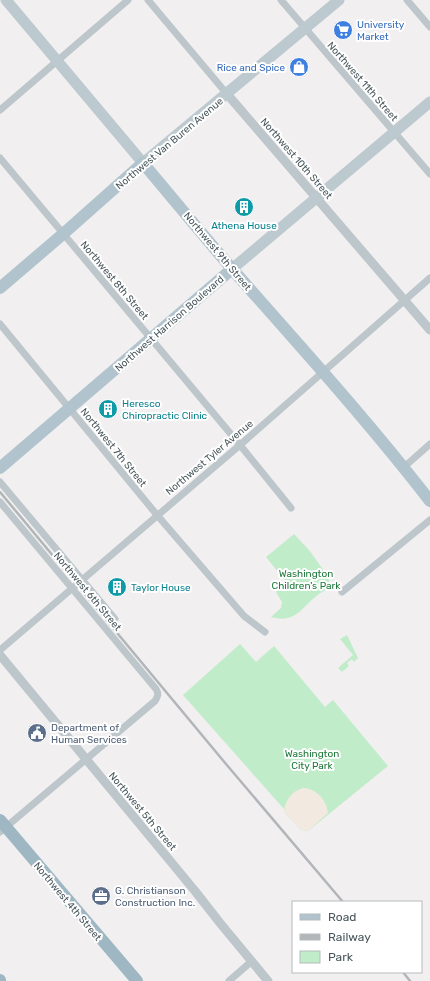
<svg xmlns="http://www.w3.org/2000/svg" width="430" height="981" font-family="Rubik,sans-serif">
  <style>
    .green { fill: #c1ecc9 }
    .sand { fill: #f2e9e1 }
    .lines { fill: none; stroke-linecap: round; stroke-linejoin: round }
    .minor { stroke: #bcc6cb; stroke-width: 7 }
    .tertiary { stroke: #bcc6cb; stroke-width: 9 }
    .secondary { stroke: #bcc9cf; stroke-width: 11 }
    .primary { stroke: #b1c3cc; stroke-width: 12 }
    .trunk { stroke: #9eb7c3; stroke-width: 12 }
    .rail { stroke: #b2b6b9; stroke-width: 2.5 }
    .labels { text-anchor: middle; stroke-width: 4; stroke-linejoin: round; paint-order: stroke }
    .shop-label { font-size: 10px; fill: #366cbe; stroke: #fff; text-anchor: start }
    .street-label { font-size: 10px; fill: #48565b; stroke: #fff }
    .culture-label { font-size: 10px; fill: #0d838f; stroke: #fff; text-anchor: start }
    .park-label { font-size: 10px; fill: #1e783a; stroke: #fff }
    .service-label { font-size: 10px; fill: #4e5e75; stroke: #fff; text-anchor: start }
  </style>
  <rect width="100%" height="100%" fill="#f1eff0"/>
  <path class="green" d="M294,534L309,550L322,568L329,580V587C327,590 323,591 319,594C301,607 297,624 271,617L281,608L282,602L276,592L286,582L266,557Z
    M347,635L358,658L354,662L352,659L347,663L349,666L342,672L338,668L353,655L340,639Z
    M240,644L256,662L274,646L325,707L333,700L388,766L308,831L301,830L284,812V809L183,695Z"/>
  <path class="sand" d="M303,788C313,788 321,795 325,803C327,806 327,810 328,813L308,831L301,830L284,812C285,800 292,791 303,788Z"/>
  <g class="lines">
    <path class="minor" d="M148,0L227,94
      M281,0L430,174
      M407,0L430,27
      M0,110L128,0
      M0,158L240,445L291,508
      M0,324L157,515L244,616L265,632
      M404,467L430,444
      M0,482L115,619
      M0,502L156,689C159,694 158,696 155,701L0,832
      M342,592L430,520
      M0,650L240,445L430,278
      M229,981L252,961"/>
    <path class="tertiary" d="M227,94L430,330
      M0,655L195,891L220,923L268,981"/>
    <path class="secondary" d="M6,0L143,163L339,0
      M232,269L430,102"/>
    <path class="primary" d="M0,288L63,234L143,163C173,199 203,235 233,270C300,346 368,421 430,501
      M0,468L232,269"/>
    <path class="trunk" d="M0,820L137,981
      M0,980V981"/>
    <path class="rail" d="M0,492L226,764L343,902
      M403,972L410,981"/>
  </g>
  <defs>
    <g id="supermarket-disc" transform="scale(1)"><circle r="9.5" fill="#3f7fe0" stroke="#fff"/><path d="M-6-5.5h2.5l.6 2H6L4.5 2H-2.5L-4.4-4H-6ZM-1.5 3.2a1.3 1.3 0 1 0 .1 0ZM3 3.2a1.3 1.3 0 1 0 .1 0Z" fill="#fff"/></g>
    <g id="shop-disc" transform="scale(1)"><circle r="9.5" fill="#3f7fe0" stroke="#fff"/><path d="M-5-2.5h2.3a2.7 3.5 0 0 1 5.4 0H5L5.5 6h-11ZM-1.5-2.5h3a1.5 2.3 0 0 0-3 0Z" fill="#fff"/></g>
    <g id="building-disc" transform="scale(1)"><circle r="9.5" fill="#0f9aa8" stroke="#fff"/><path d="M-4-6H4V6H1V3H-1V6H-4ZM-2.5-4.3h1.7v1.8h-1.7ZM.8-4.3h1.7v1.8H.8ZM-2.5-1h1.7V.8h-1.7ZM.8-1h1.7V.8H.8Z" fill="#fff"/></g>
    <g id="civic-disc" transform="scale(1)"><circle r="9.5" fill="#5c6f8a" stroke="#fff"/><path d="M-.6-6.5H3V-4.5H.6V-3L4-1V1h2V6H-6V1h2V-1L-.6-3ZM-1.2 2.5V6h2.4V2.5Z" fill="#fff"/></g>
    <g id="office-disc" transform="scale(1)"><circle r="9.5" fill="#5c6f8a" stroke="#fff"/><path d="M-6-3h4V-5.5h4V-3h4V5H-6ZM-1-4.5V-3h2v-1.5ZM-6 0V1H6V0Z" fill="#fff"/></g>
  </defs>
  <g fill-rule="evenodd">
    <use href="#supermarket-disc" x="343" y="30"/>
    <use href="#shop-disc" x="299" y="67"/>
    <use href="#building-disc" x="244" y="207"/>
    <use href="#building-disc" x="108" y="409"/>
    <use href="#building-disc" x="117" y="587"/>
    <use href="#civic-disc" x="37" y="733"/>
    <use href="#office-disc" x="101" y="896"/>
  </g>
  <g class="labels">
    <g class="shop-label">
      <text x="357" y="28">University<tspan x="357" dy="12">Market</tspan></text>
      <text x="285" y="71" text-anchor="end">Rice and Spice</text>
    </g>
    <g class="street-label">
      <text transform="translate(363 81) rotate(49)" y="4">Northwest 11th Street</text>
      <text transform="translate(169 143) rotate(-40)" y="4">Northwest Van Buren Avenue</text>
      <text transform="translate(297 158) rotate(49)" y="4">Northwest 10th Street</text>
      <text transform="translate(218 251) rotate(50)" y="4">Northwest 9th Street</text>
      <text transform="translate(115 280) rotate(50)" y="4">Northwest 8th Street</text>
      <text transform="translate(169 323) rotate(-41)" y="4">Northwest Harrison Boulevard</text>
      <text transform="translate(114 447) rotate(51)" y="4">Northwest 7th Street</text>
      <text transform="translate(209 457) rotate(-40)" y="4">Northwest Tyler Avenue</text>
      <text transform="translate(88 591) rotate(50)" y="4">Northwest 6th Street</text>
      <text transform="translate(143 811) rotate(50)" y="4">Northwest 5th Street</text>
      <text transform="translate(68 901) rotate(50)" y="4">Northwest 4th Street</text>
    </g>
    <g class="culture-label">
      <text x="244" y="229" text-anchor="middle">Athena House</text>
      <text x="122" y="407">Heresco<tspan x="122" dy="12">Chiropractic Clinic</tspan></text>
      <text x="131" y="591">Taylor House</text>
    </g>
    <g class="park-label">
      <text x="306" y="577">Washington<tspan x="306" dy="12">Children's Park</tspan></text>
      <text x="312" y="757">Washington<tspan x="312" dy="12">City Park</tspan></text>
    </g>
    <g class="service-label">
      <text x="51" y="731">Department of<tspan x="51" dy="12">Human Services</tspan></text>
      <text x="115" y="894">G. Christianson<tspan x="115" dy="12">Construction Inc.</tspan></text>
    </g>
  </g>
  <rect x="292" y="901" width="130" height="72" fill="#ffffff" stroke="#b6bbbd"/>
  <rect x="300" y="914" width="20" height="6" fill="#b1c3cc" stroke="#b6bbbd"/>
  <text x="328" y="921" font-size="12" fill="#48565b">Road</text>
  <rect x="300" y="934" width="20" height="6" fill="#b2b6b9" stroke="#b6bbbd"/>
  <text x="328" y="941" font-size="12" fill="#48565b">Railway</text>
  <rect x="300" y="951" width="20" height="12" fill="#c1ecc9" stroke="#b6bbbd"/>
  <text x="328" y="961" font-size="12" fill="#48565b">Park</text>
</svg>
